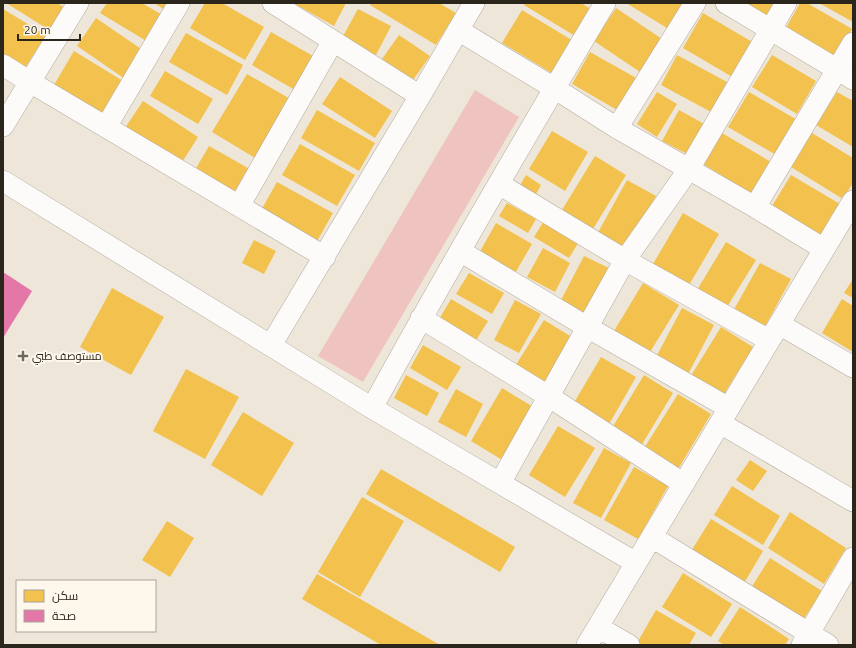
<svg xmlns="http://www.w3.org/2000/svg" width="856" height="648" font-family="Ubuntu,Cairo,sans-serif">
  <style>
    .green { fill: #efc4c0 }
    .homes { fill: #f2c14e }
    .health { fill: #e377a8 }
    .lines { fill: none; stroke-linecap: round; stroke-linejoin: round }
    .street-casing { stroke: #b2aba0; stroke-width: 22 }
    .street { stroke: #fcfbf9; stroke-width: 21 }
    .poi-dot { fill: #6f695e; stroke: #fdf7ec; stroke-width: 1.5 }
    .labels { text-anchor: middle; stroke-width: 4; stroke-linejoin: round; paint-order: stroke }
    .poi-label { font-size: 11px; fill: #2b261c; stroke: #fdf7ec; text-anchor: start }
  </style>
  <rect width="100%" height="100%" fill="#eee6d8"/>
  <path class="green" d="M475,90L519,117L363,382L318,356Z"/>
  <path class="homes" d="M6,3H57L65,8L51,31Z
    M107,3H142L164,16L148,42L100,13Z
    M154,3H174L168,12Z
    M205,3H222L264,27L245,60L190,28Z
    M293,3H346L334,26Z
    M372,3H439L456,13L436,45L370,5Z
    M525,3H581L591,9L575,36L524,5Z
    M626,3H689L672,31Z
    M740,3H779L769,20Z
    M800,3H807L852,29L833,61L783,33Z
    M819,3H853V22Z
    M616,8L665,41L643,74L594,41Z
    M3,9L46,35L25,68L3,54Z
    M358,9L391,26L376,55L342,38Z
    M522,10L575,42L555,75L502,43Z
    M703,13L754,43L734,78L683,48Z
    M96,18L147,53L128,81L77,46Z
    M271,32L320,60L300,93L252,65Z
    M186,33L243,65L227,95L169,62Z
    M399,35L430,56L413,80L382,59Z
    M74,51L128,84L107,118L54,85Z
    M590,52L638,79L619,111L572,84Z
    M677,55L727,82L711,112L661,85Z
    M772,55L816,81L797,114L752,87Z
    M165,71L213,99L198,124L150,96Z
    M247,74L292,100L257,159L212,132Z
    M340,77L392,111L375,138L322,104Z
    M657,92L677,104L657,137L637,124Z
    M749,92L799,121L778,156L728,127Z
    M837,92L853,101V147L816,125Z
    M143,101L198,137L181,164L125,128Z
    M317,110L375,143L359,171L301,138Z
    M679,110L708,126L691,156L662,141Z
    M552,131L588,152L565,191L529,169Z
    M722,133L771,162L752,194L703,164Z
    M812,133L853,158V183L843,199L791,167Z
    M300,144L355,175L337,206L282,175Z
    M209,146L255,172L241,196L195,170Z
    M595,156L626,175L593,229L562,210Z
    M526,175L541,185L535,196L519,187Z
    M791,175L840,204L821,236L772,206Z
    M627,180L656,196L625,252L596,236Z
    M277,182L333,213L316,243L260,212Z
    M507,203L536,219L528,233L499,216Z
    M683,213L719,234L689,285L653,264Z
    M545,219L580,240L569,258L534,237Z
    M496,223L532,244L514,275L478,255Z
    M254,240L276,251L264,274L242,263Z
    M726,242L756,260L727,307L697,290Z
    M543,248L570,263L555,292L527,277Z
    M584,256L613,270L589,317L560,302Z
    M760,263L791,279L763,330L732,313Z
    M469,273L504,293L492,314L456,294Z
    M853,279V298L844,293Z
    M643,283L679,305L647,357L611,336Z
    M112,288L164,317L131,375L80,347Z
    M451,299L488,321L475,342L438,321Z
    M842,299L853,306V352L822,333Z
    M515,300L541,314L519,353L494,340Z
    M682,308L714,325L687,376L655,359Z
    M544,320L575,339L545,388L514,368Z
    M721,327L753,347L721,399L689,379Z
    M423,345L461,367L447,390L410,368Z
    M601,357L636,377L608,426L572,406Z
    M186,369L239,397L205,459L153,431Z
    M406,375L439,393L427,416L394,398Z
    M644,375L673,393L641,446L612,428Z
    M502,388L535,408L504,461L471,441Z
    M456,389L483,404L466,437L438,422Z
    M678,394L711,414L677,471L643,450Z
    M243,412L294,443L262,496L211,465Z
    M558,426L595,448L565,497L529,475Z
    M604,448L631,463L601,518L573,503Z
    M750,460L767,471L753,491L736,480Z
    M634,467L668,486L638,539L604,520Z
    M381,469L515,547L500,572L366,494Z
    M732,486L780,516L763,545L714,515Z
    M362,497L404,521L360,597L318,572Z
    M790,512L846,548L824,584L768,548Z
    M711,519L763,551L743,585L690,553Z
    M167,521L194,538L170,577L142,560Z
    M770,558L822,591L801,623L749,591Z
    M683,573L732,604L711,637L662,607Z
    M317,574L440,645H381L302,599Z
    M740,607L789,639L785,645H724L718,641Z
    M656,610L696,633L689,645H641L637,643Z"/>
  <path class="health" d="M3,272L32,291L3,338Z"/>
  <g class="lines">
    <g class="street-casing">
      <path id="street" d="M273,3L420,96
        M726,3L853,79
        M458,30L554,88L617,128L755,207L824,249
        M3,65L30,82L325,257
        M3,126L78,3
        M106,127L179,3
        M617,128L695,3
        M3,181L372,408L636,563
        M499,184L625,260L769,340
        M239,206L333,41
        M755,207L853,43
        M460,251L587,327L729,408
        M421,318L548,396L684,484
        M779,324L853,367
        M271,345L420,96L474,3
        M372,408C447,271 525,137 605,3
        M720,423L853,501
        M500,483L625,260L689,169L786,3
        M652,537L828,645
        M598,627L629,645
        M587,645L853,201
        M802,645L853,558"/>
    </g>
    <use href="#street" class="street"/>
  </g>
  <path class="poi-dot" d="M21 350h4v4h4v4h-4v4h-4v-4h-4v-4h4z"/>
  <g class="labels">
    <g class="poi-label">
      <text x="32" y="360">مستوصف طبي</text>
    </g>
  </g>
  <rect width="856" height="648" fill="none" stroke="#2b261c" stroke-width="8"/>
  <rect x="16" y="580" width="140" height="52" fill="#fdf7ec" stroke="#a9a399"/>
  <rect x="24" y="590" width="20" height="12" fill="#f2c14e" stroke="#a9a399"/>
  <text x="52" y="600" font-size="12" fill="#2b261c">سكن</text>
  <rect x="24" y="610" width="20" height="12" fill="#e377a8" stroke="#a9a399"/>
  <text x="52" y="620" font-size="12" fill="#2b261c">صحة</text>
  <path d="M18 34v6h62v-6" fill="none" stroke="#2b261c" stroke-width="2"/>
  <text x="24" y="34" font-size="12" fill="#2b261c" stroke="#fdf7ec" stroke-width="3" paint-order="stroke">20 m</text>
</svg>
